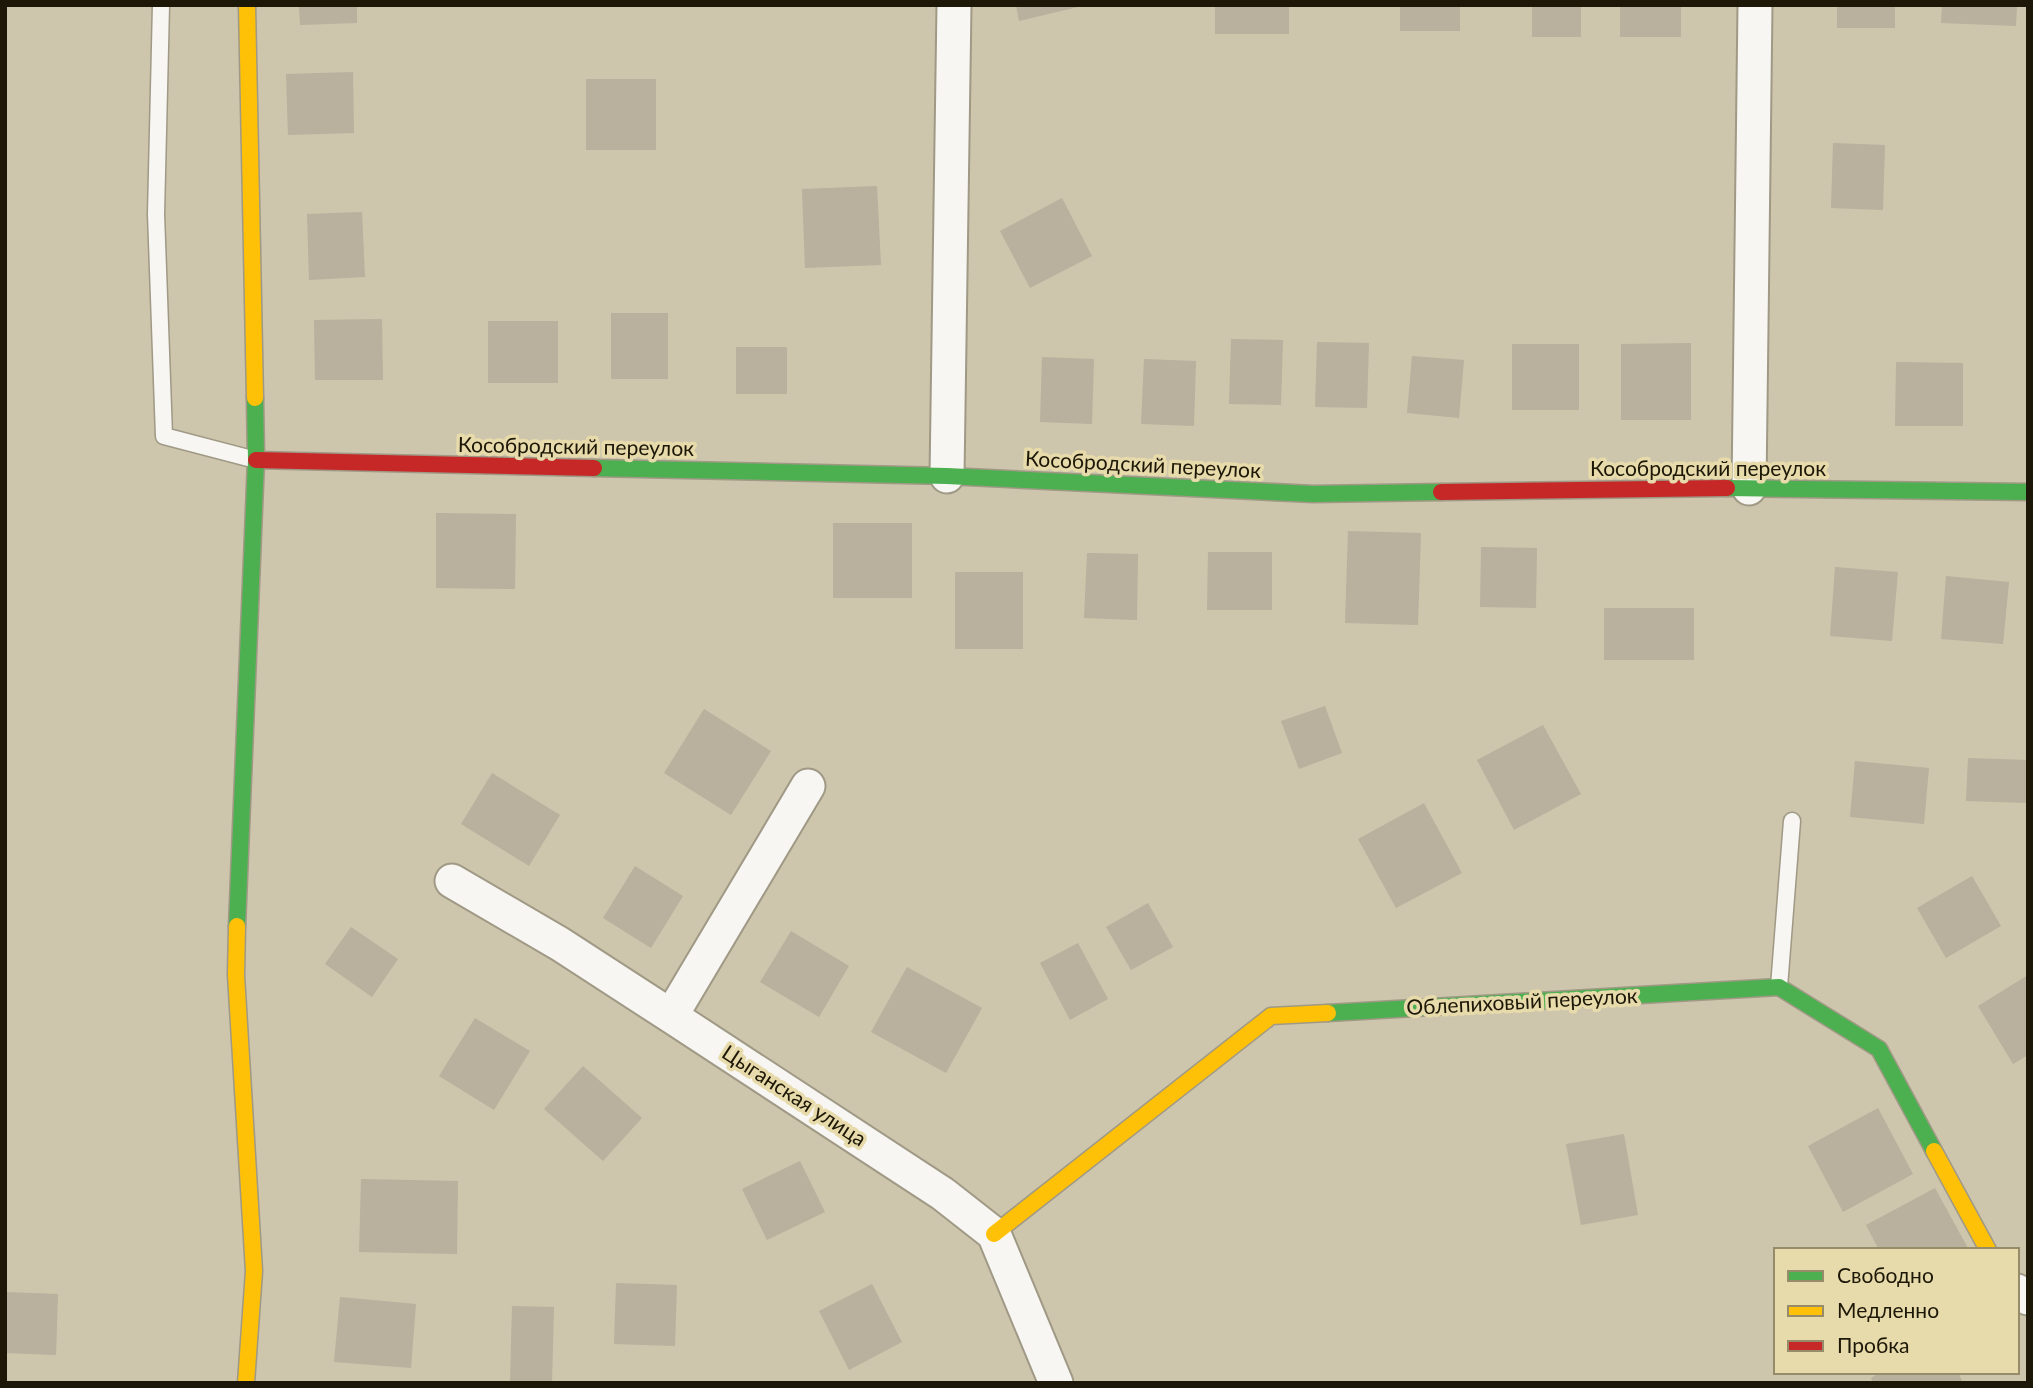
<svg xmlns="http://www.w3.org/2000/svg" width="2033" height="1388" font-family="Lato,sans-serif">
  <style>
    .building { fill: #b9b09d }
    .lines { fill: none; stroke-linecap: round; stroke-linejoin: round }
    .lane-casing { stroke: #9f9985; stroke-width: 19 }
    .street-casing { stroke: #9f9985; stroke-width: 37 }
    .fast-casing { stroke: #9f9985; stroke-width: 19 }
    .slow-casing { stroke: #9f9985; stroke-width: 19 }
    .jam-casing { stroke: #9f9985; stroke-width: 19 }
    .lane { stroke: #f8f6f3; stroke-width: 16 }
    .street { stroke: #f8f6f3; stroke-width: 33 }
    .fast { stroke: #4caf50; stroke-width: 16 }
    .slow { stroke: #ffc107; stroke-width: 16 }
    .jam { stroke: #c62828; stroke-width: 16 }
    .labels { text-anchor: middle; stroke-width: 7; stroke-linejoin: round; paint-order: stroke }
    .street-label { font-size: 21px; fill: #1c1706; stroke: #e7daab }
  </style>
  <rect width="100%" height="100%" fill="#cdc5ac"/>
  <path class="building" d="M299,5H357V23L300,25Z
    M1016,5H1082V6L1019,21Z
    M1215,5H1289V34H1215Z
    M1400,5H1460V31H1400Z
    M1532,5H1581V37H1532Z
    M1620,5H1681V37H1620Z
    M1837,5H1895V28H1837Z
    M1942,5H2017L2016,26L1941,23Z
    M353,72L354,133L288,135L286,74Z
    M586,79H656V150H586Z
    M1833,143L1885,145L1883,210L1831,208Z
    M877,186L881,265L805,268L802,189Z
    M1062,198L1092,256L1030,288L1000,231Z
    M362,212L365,277L309,280L307,214Z
    M611,313H668V379H611Z
    M382,319L383,380H315L314,320Z
    M488,321H558V383H488Z
    M1231,339L1283,340L1281,405L1229,404Z
    M1317,342L1369,343L1367,408L1315,407Z
    M1691,343V420H1621V344Z
    M1512,344H1579V410H1512Z
    M736,347H787V394H736Z
    M1412,356L1464,360L1459,418L1407,413Z
    M1042,357L1094,359L1092,424L1040,422Z
    M1144,359L1196,361L1194,426L1141,424Z
    M1896,362L1963,363V426H1895Z
    M436,513L516,514L515,589L436,588Z
    M833,523H912V598H833Z
    M1348,531L1421,533L1418,625L1345,623Z
    M1481,547L1537,548L1536,608L1480,607Z
    M1208,552H1272V610H1207Z
    M1087,553L1138,554L1137,620L1084,618Z
    M1835,567L1898,572L1892,641L1830,636Z
    M955,572H1023V649H955Z
    M1946,576L2009,582L2003,644L1941,639Z
    M1604,608H1694V660H1604Z
    M1325,706L1342,753L1299,769L1281,721Z
    M704,709L771,751L731,815L664,773Z
    M1543,725L1581,794L1514,830L1477,760Z
    M1968,758L2028,760V803L1966,801Z
    M1855,761L1929,768L1924,824L1850,817Z
    M492,773L560,815L529,866L461,824Z
    M1424,803L1462,873L1396,908L1358,839Z
    M635,866L683,896L651,948L603,918Z
    M1972,876L2001,926L1946,958L1917,908Z
    M1148,903L1173,947L1131,970L1106,927Z
    M351,927L398,959L372,997L325,964Z
    M791,931L849,966L819,1017L760,982Z
    M1078,943L1108,999L1070,1020L1040,963Z
    M907,967L982,1008L946,1073L871,1032Z
    M2028,975V1055L2013,1064L1978,1006Z
    M475,1018L530,1051L494,1110L439,1076Z
    M583,1066L642,1118L603,1161L544,1109Z
    M1878,1108L1913,1174L1843,1212L1808,1146Z
    M1624,1134L1638,1215L1581,1225L1566,1144Z
    M800,1161L825,1212L767,1240L742,1189Z
    M361,1179L458,1181L457,1254L359,1252Z
    M1935,1188L1969,1250H1879L1866,1225Z
    M616,1283L677,1285L675,1346L614,1344Z
    M872,1284L902,1342L849,1370L819,1311Z
    M5,1292L58,1294L56,1355L5,1353Z
    M340,1297L416,1304L411,1368L334,1362Z
    M512,1306L554,1307L552,1383H510Z
    M1881,1372H1958L1963,1383H1873L1871,1378Z"/>
  <g class="lines">
    <g class="lane-casing">
      <path id="lane" d="M161,5L156,214L164,436L256,460
        M1779,987L1792,821"/>
    </g>
    <g class="street-casing">
      <path id="street" d="M947,476L954,5
        M1749,488L1755,5
        M452,881L560,944L671,1016L943,1194L994,1234L1056,1383
        M671,1016L808,786
        M2017,1291L2028,1298"/>
    </g>
    <g class="fast-casing">
      <path id="fast" d="M594,468L947,476L1313,494L1441,492
        M1727,488L2028,492
        M237,926L256,460L255,398
        M1328,1013L1779,987L1879,1049L1934,1151"/>
    </g>
    <g class="slow-casing">
      <path id="slow" d="M247,5L255,398
        M237,926L236,975L254,1271L246,1383
        M1934,1151L1988,1250
        M994,1234L1271,1016L1328,1013"/>
    </g>
    <g class="jam-casing">
      <path id="jam" d="M256,460L594,468
        M1441,492L1727,488"/>
    </g>
    <use href="#lane" class="lane"/>
    <use href="#street" class="street"/>
    <use href="#fast" class="fast"/>
    <use href="#slow" class="slow"/>
    <use href="#jam" class="jam"/>
  </g>
  <g class="labels">
    <g class="street-label">
      <text transform="translate(576 447) rotate(1)" y="7">Кособродский переулок</text>
      <text transform="translate(1143 465) rotate(3)" y="7">Кособродский переулок</text>
      <text x="1708" y="476">Кособродский переулок</text>
      <text transform="translate(1522 1002) rotate(-3)" y="7">Облепиховый переулок</text>
      <text transform="translate(794 1096) rotate(33)" y="7">Цыганская улица</text>
    </g>
  </g>
  <rect width="2033" height="1388" fill="none" stroke="#1c1706" stroke-width="14"/>
  <rect x="1774" y="1248" width="245" height="126" fill="#e7daab" stroke="#968c69" stroke-width="2"/>
  <rect x="1788" y="1271" width="35" height="10" fill="#4caf50" stroke="#968c69" stroke-width="2"/>
  <text x="1837" y="1283" font-size="21" fill="#1c1706">Свободно</text>
  <rect x="1788" y="1306" width="35" height="10" fill="#ffc107" stroke="#968c69" stroke-width="2"/>
  <text x="1837" y="1318" font-size="21" fill="#1c1706">Медленно</text>
  <rect x="1788" y="1341" width="35" height="10" fill="#c62828" stroke="#968c69" stroke-width="2"/>
  <text x="1837" y="1353" font-size="21" fill="#1c1706">Пробка</text>
</svg>
